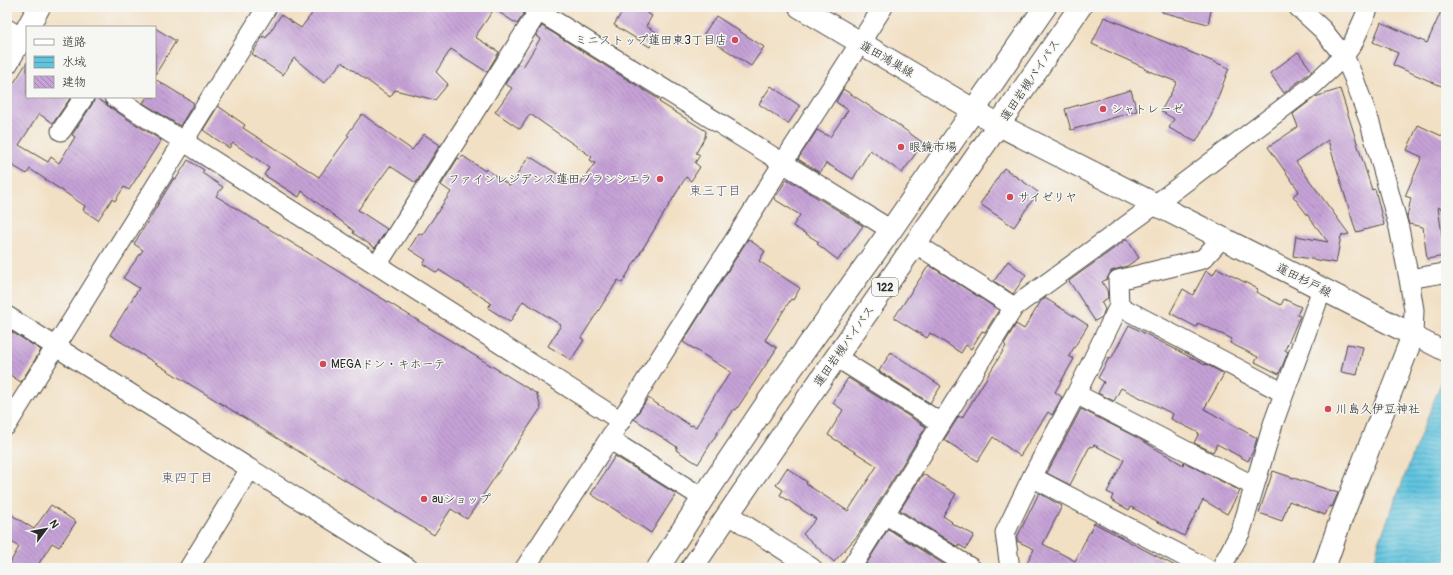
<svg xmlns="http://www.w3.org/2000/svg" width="1453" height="575" font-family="Pangolin,'Klee One',sans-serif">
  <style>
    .water { fill: url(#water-rules); stroke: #467885 }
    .building { fill: url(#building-back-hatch) }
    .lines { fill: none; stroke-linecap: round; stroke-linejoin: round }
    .minor-casing { stroke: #494642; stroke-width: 21 }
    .major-casing { stroke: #494642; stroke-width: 24 }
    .highway-casing { stroke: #494642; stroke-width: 24 }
    .minor { stroke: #fff; stroke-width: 19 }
    .major { stroke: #fff; stroke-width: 22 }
    .highway { stroke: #fff; stroke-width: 22 }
    .poi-dot { fill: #d1495b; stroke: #f6f6f2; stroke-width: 1.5 }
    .labels { text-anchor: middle; stroke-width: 3; stroke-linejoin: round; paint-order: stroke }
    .shield { fill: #f6f6f2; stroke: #686867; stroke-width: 1 }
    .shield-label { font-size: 11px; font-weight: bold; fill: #2b2b2b }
    .poi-label { font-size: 12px; fill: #2b2b2b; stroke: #f6f6f2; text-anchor: start }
    .street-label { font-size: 12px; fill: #2b2b2b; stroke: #f6f6f2 }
    .neighbourhood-label { font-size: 13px; fill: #615567; stroke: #f6f6f2 }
  </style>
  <defs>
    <pattern id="water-rules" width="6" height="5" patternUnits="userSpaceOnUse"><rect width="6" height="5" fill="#61c4df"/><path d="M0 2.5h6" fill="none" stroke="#509fb5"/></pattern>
    <pattern id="building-back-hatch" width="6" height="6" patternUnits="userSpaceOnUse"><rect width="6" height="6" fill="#c6a2d7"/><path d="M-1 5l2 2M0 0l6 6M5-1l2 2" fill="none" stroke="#a184af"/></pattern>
  </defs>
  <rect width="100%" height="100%" fill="#f6f6f2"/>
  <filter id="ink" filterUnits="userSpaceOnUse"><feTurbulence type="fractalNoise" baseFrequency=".025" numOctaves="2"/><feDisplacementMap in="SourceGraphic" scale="8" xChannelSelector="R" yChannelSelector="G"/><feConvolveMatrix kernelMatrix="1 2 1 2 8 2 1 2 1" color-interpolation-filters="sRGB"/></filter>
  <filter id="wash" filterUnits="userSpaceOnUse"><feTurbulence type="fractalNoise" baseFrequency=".012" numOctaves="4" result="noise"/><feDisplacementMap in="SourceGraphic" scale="16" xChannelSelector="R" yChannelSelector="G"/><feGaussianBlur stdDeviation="0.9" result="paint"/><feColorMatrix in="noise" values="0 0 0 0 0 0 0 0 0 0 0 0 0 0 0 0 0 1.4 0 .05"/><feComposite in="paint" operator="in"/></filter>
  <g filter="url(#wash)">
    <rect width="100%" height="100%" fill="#f2e0c4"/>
    <path class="water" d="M1446,370V568H1373L1379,542Z"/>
    <g id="blocks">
      <path class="building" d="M317,7H521L524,14L517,24L494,9L475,37L499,52L487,72L451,49L436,72L448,84L435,100L395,90L390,97L342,62L324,83L294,58L283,75L252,54L263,36L266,38L281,15L301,28Z
        M625,7H638L652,16L646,26L658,33L650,47L614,25Z
        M1163,7H1212L1208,24L1162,12Z
        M1443,7H1446V88L1393,65L1398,53L1373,42L1381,22L1427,43Z
        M716,16L764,47L751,66L703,35Z
        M1104,17L1229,68L1211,116L1196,142L1169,128L1174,119L1161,111L1177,82L1144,69L1145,68L1092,44Z
        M542,26L660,100L659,102L706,131L705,137L696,153L700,155L695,163L700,167L691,181L686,177L622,283L618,280L581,338L584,340L571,360L548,346L561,325L523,301L510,322L488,308L491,303L439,270L437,273L423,264L426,260L409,249L419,233L422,235L451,192L441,185L458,158L460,159L463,156L485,171L486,169L510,186L529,156L575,185L576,183L579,185L595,163L590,160L592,157L530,114L520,129L495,112L512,88L505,84L518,64L523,67L540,39L536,36Z
        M155,28L176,41L155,75Z
        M1298,52L1312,71L1284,93L1270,73Z
        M27,62V97H71L53,123L39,114L19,145L48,162L51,157L59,163L75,137L72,135L93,103L95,97L132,122L161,140L129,190L124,187L115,201L112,199L98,220L83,210L85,206L30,169L27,174L8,163L7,165V94Z
        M155,79L194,103L180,126L143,103L147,97H155Z
        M771,86L800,106L788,124L759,104Z
        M843,89L897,124L923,143L902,173L870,150L853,179L826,163L820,173L798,159L817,130L830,137L848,110L836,102Z
        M1340,89L1372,190L1375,189L1384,225L1356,232L1328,140L1296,162L1349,234L1341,236L1336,263L1293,256L1296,236L1328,242L1293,196L1299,191L1268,147L1298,127L1293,114L1315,97Z
        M1131,90L1137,111L1071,130L1065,109Z
        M218,106L245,125L243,128L319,177L349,136L347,135L362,114L412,150L424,134L440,145L416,183L390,166L358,210L387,229L375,248L353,233L354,231L302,191L299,197L264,175L269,167L233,143L229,148L203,130Z
        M1418,125L1446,138V211L1438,207L1445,256L1427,259L1423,227L1409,224L1407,217L1411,198L1405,196L1422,157L1407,150Z
        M188,160L204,170L202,173L223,187L216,196L537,394L541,408L467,519L451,509L434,535L110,335L139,288L123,278L143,250L134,244L174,178L176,179Z
        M1004,168L1038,192L1014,227L980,204Z
        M787,179L863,226L838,260L817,244L819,242L793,226L800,215L774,199Z
        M748,239L765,251L759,261L800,288L793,300L791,299L765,340L777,348L736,410L734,409L722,428L721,427L698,464L676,450L677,447L634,419L648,398L691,426L692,425L696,427L715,395L731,372L683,342Z
        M1127,239L1139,258L1127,266L1111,271L1107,279L1102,282L1107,290L1108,298L1101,302L1105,309L1102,317L1095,321L1069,281Z
        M1008,261L1026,275L1013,294L994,281Z
        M929,265L999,310L985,332L982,331L971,349L966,345L961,353L930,333L927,338L894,318Z
        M1217,268L1258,289L1256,292L1281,305L1284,299L1301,307L1297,315L1300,316L1285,350L1288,352L1279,374L1255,362L1258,357L1230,343L1232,339L1198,323L1196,327L1170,313L1183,289L1193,295L1206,271L1213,275Z
        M1045,298L1088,325L1069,356L1074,359L1055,392L1062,397L1052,415L1048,412L1020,456L993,437L978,461L944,440L959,416L962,418L1006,346L1004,344L1016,324L1024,329L1041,301Z
        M1129,325L1205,365L1206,364L1224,374L1204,409L1257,438L1254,449L1248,461L1217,444L1213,452L1194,443L1199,433L1171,419L1173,414L1121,388L1114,401L1098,393L1104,382L1098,378L1109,358L1111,359Z
        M7,329L41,350L21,382L7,373Z
        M1347,344L1363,347L1357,375L1341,372Z
        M891,352L941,386L930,403L879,371Z
        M848,378L926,427L858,535L834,562L803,534L816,519L780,495L783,490L776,485L787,468L807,482L806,484L848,511L877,466L828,435L843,410L833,403Z
        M1081,409L1138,438L1183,465L1184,462L1240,491L1227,514L1203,500L1184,536L1131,507L1129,510L1111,500L1113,495L1107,492L1124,460L1094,445L1092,447L1090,446L1070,485L1047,473Z
        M615,456L676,494L651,533L591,494Z
        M1273,471L1338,493L1332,507L1329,506L1325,515L1289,501L1282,521L1259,513Z
        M923,474L956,494L943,516L952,522L951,523L974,535L966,549L959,545L958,547L900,510Z
        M1039,493L1062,506L1043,544L1075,561L1094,523L1179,568H1036L1027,563L1034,549L1017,541V537Z
        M51,505L76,522L59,547L52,543L36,568H7L19,547L7,539V512L34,529Z
        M888,529L945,565L943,568H864Z"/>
    </g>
  </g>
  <g filter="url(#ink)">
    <use href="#blocks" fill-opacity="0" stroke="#494642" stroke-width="1"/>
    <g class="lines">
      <g class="minor-casing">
        <path id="minor" d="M532,7L891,230
          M1298,7L1323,30L1334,44L1344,56L1353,76L1370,123L1399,228L1409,279L1414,310L1413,335L1446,352
          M7,29L27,41
          M114,97L621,421
          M61,131L84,97
          M916,244L1014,307
          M377,265L541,7
          M1409,279L1444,273L1446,271
          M1119,306L1284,393
          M7,316L408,568
          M836,357L941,423
          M1076,394L1254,486
          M7,425L267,7
          M609,439L703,498
          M1032,477L1206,568
          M728,514L812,568
          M885,514L971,568
          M189,568L250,469
          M525,568L609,439L783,163L883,7
          M851,568L1014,307L1156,204L1312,86L1344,56L1353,43L1369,7
          M1010,568L1005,533L1032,477L1076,394L1119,306L1118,280L1203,259L1222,238
          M1221,568L1241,531L1273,424L1322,289"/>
      </g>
      <g class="major-casing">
        <path id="major" d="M800,7L999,125L1413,335L1341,519L1324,568
          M28,27L39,7
          M7,63L27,29"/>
      </g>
      <g class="highway-casing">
        <path id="highway" d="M658,568L703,498L769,400L891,230L1045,7
          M692,568C818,379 951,195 1080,7"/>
      </g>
      <use href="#minor" class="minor"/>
      <use href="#major" class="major"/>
      <use href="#highway" class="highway"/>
    </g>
  </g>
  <g class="poi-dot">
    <circle cx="735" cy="40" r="4"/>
    <circle cx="1103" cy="109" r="4"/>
    <circle cx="901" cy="147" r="4"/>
    <circle cx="660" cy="179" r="4"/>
    <circle cx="1010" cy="197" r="4"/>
    <circle cx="323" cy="364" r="4"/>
    <circle cx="1328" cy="409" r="4"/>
    <circle cx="424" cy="499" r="4"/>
  </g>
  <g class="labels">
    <rect class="shield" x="872" y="278" width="26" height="18" rx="3"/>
    <g class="shield-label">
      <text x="885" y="291">122</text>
    </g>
    <g class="poi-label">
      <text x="727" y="44" text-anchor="end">ミニストップ蓮田東3丁目店</text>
      <text x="1111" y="113">シャトレーゼ</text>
      <text x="909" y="151">眼鏡市場</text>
      <text x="652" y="183" text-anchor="end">ファインレジデンス蓮田ブランシエラ</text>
      <text x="1018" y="201">サイゼリヤ</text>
      <text x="331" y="368">MEGAドン・キホーテ</text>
      <text x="1336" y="413">川島久伊豆神社</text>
      <text x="432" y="503">auショップ</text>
    </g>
    <g class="street-label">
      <text transform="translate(887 59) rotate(30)" y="4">蓮田鴻巣線</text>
      <text transform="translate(1030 80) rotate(-56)" y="4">蓮田岩槻バイパス</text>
      <text transform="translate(1304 280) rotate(27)" y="4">蓮田杉戸線</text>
      <text transform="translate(844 346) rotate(-55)" y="4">蓮田岩槻バイパス</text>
    </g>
    <g class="neighbourhood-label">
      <text x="715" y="195">東三丁目</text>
      <text x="187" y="482">東四丁目</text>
    </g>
  </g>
  <rect width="1453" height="575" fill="none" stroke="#f6f6f2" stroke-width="24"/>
  <rect x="26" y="26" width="130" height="72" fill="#f6f6f2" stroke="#a5a5a2"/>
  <rect x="34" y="39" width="20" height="6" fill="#ffffff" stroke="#a5a5a2"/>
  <text x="62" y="46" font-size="12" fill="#2b2b2b">道路</text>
  <rect x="34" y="56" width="20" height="12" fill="url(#water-rules)" stroke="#a5a5a2"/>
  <text x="62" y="66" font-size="12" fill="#2b2b2b">水域</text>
  <rect x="34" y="76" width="20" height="12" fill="url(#building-back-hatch)" stroke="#a5a5a2"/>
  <text x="62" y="86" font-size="12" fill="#2b2b2b">建物</text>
  <g transform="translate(46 529) rotate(58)" stroke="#f6f6f2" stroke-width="3" paint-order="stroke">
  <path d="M0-3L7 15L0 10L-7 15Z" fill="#2b2b2b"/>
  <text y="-6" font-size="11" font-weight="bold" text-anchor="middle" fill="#2b2b2b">N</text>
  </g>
</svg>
